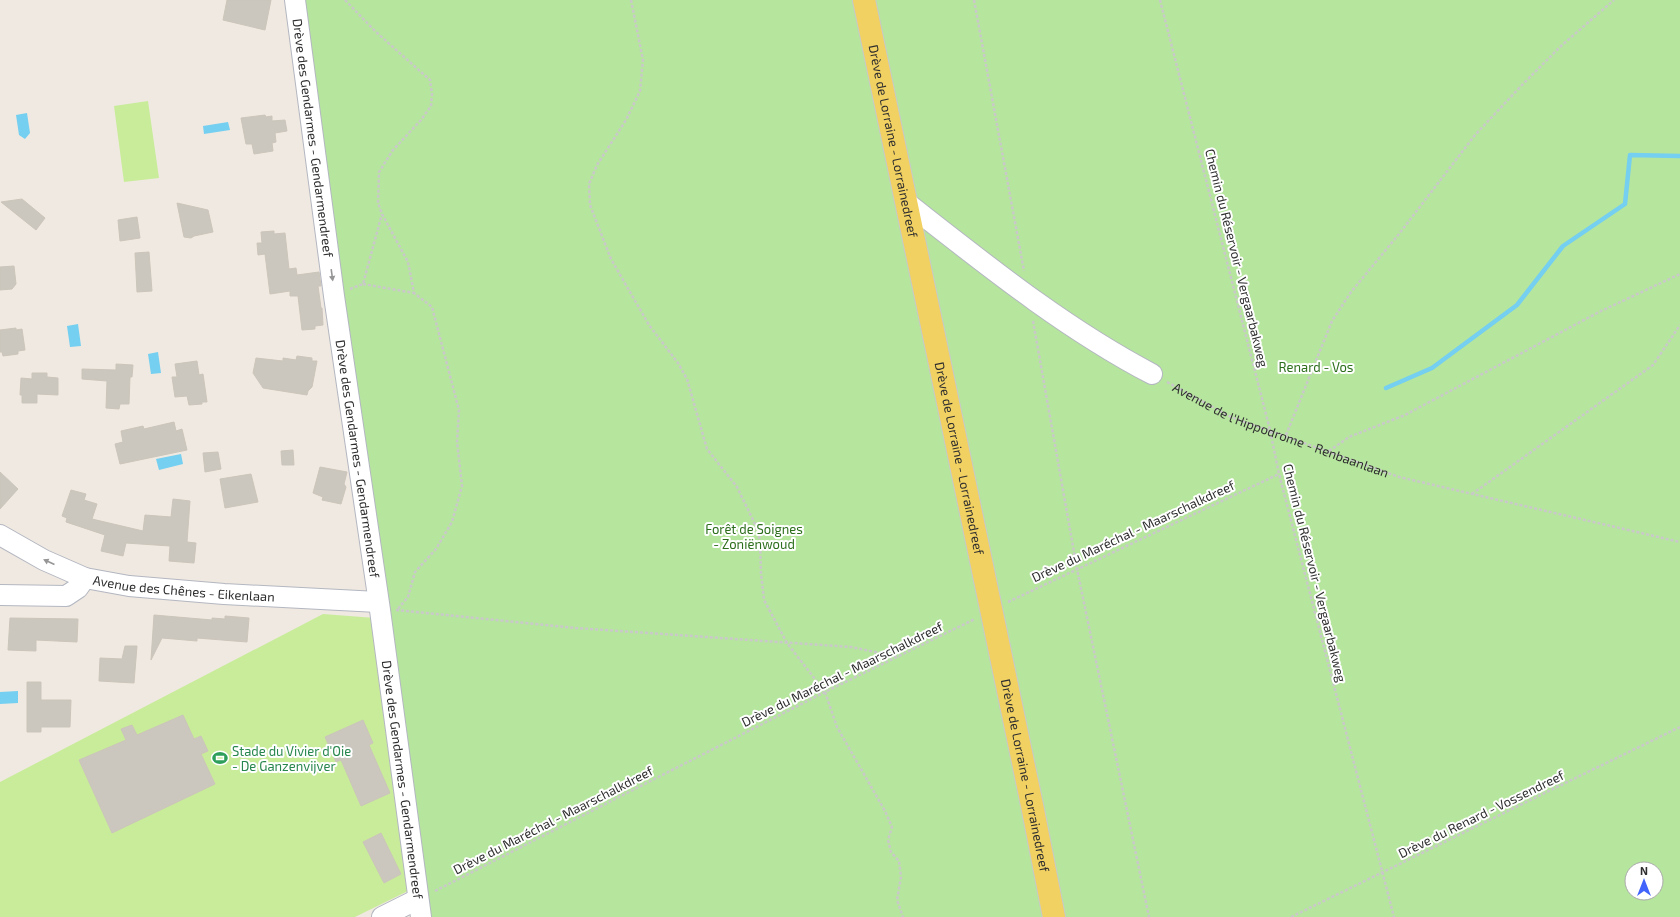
<svg xmlns="http://www.w3.org/2000/svg" width="1680" height="917" font-family="'Exo 2',sans-serif">
  <style>
    .green { fill: #b6e59e; fill-rule: evenodd }
    .pitch { fill: #c9ec9a }
    .water { fill: #75cff0 }
    .lines { fill: none; stroke-linecap: round; stroke-linejoin: round }
    .stream { stroke: #75cff0; stroke-width: 4.5 }
    .building { fill: #cbc7bf; stroke: #cbc5ba }
    .minor-casing { stroke: #b4b7c1; stroke-width: 22 }
    .major-casing { stroke: #c9c9c9; stroke-width: 24 }
    .path { stroke: #c9c9c9; stroke-width: 2.5; stroke-dasharray: 3 2; stroke-linecap: butt }
    .minor { stroke: #fff; stroke-width: 20 }
    .major { stroke: #f2d163; stroke-width: 22 }
    .oneway { fill: #969696 }
    .labels { text-anchor: middle; stroke-width: 4; stroke-linejoin: round; paint-order: stroke }
    .street-label { font-size: 13px; fill: #2e2e2e; stroke: #fff }
    .park-label { font-size: 13px; fill: #2c6e1b; stroke: #fff }
    .leisure-label { font-size: 13px; fill: #27864d; stroke: #fff; text-anchor: start }
  </style>
  <rect width="100%" height="100%" fill="#efe9e1"/>
  <path class="green" d="M298,0H1680V917H424ZM1632,869H1656V893H1632Z"/>
  <path class="pitch" d="M148,101L159,178L124,182L114,106Z
    M323,614L375,618L412,889L355,917H0V782Z"/>
  <path class="water" d="M27,113L30,133L25,139L19,135L16,115Z
    M228,122L230,130L204,134L203,126Z
    M78,324L81,346L70,347L67,326Z
    M158,352L161,373L151,374L148,354Z
    M181,454L183,464L159,470L156,459Z
    M18,691V703L0,704V692Z"/>
  <g class="lines">
    <path class="stream" d="M1386,388L1432,368L1517,305L1563,246L1625,204L1630,155L1680,156"/>
  </g>
  <path class="building" d="M227,0H271L265,30L223,20Z
    M265,115L266,117L272,116V121L285,120L287,131L275,133L276,142L272,143L273,151L254,154L252,144H246L241,118Z
    M22,199L45,218L36,230L1,202Z
    M177,203L208,210L213,232L194,236L191,238L184,237Z
    M137,217L140,238L120,241L118,220Z
    M274,231V234L285,233L289,269L296,268L297,275L319,272L321,286H318L321,308H322L323,325L315,326V329L302,330L298,296H290V291L270,294L265,254L258,255L257,243H262L261,232Z
    M149,252L152,291L137,292L135,253Z
    M14,266L16,284L12,289L0,290V267Z
    M16,328V330L22,329L25,350L18,351V354L3,356L2,352H0V330Z
    M297,356L312,358V361H317L312,387L308,391L307,395L263,388L253,373L256,358L283,361V358L296,360Z
    M197,361L199,375L203,374L207,402H202V404L189,405L187,396L175,397L172,377H177L175,364Z
    M116,364L133,365L132,377H130L129,404H120L119,409L106,408L107,381L82,379V369L116,370Z
    M32,373H47V377L58,378V395L37,394V403H22V395H20L21,378L32,379Z
    M174,422L176,431L182,429L187,450L120,464L115,444L123,442L121,431L143,426L144,429Z
    M293,450L294,465H282L281,451Z
    M218,452L221,469L205,472L203,453Z
    M320,467L347,472L344,484L346,487L341,504L322,500L323,497L313,493Z
    M0,472L18,489L0,509Z
    M251,474L258,502L225,508L220,479Z
    M71,490L86,494L84,500L97,504L92,519L143,531L145,515L171,517L173,499L190,501L187,542L196,543L194,563L169,561L170,546L126,543L123,556L101,551L105,535L66,522L67,518L62,516Z
    M154,615L212,620V618L225,619V616L249,618L247,642L197,638V641L162,638L151,660Z
    M10,618L78,619L77,642L36,640V651L8,650Z
    M125,646H137L134,683L99,681L100,658L122,659Z
    M27,682H41V700H71L70,727H41V732H27Z
    M183,715L194,739L201,736L208,751L201,754L215,784L112,833L79,760L126,740L121,729L132,725L137,735Z
    M363,720L373,743L369,745L390,793L361,806L341,760L336,762L325,737Z
    M381,833L401,874L384,883L363,842Z"/>
  <g class="lines">
    <g class="minor-casing">
      <g id="minor">
        <path id="s2" d="M295,0L334,296L380,610L421,917"/>
        <path d="M907,203C985,264 1064,328 1152,374"/>
        <path id="s3" d="M0,535L44,560L85,578L129,586L224,594L378,602"/>
        <path d="M0,595L66,596L78,588L85,578"/>
        <path d="M382,917L418,899"/>
      </g>
    </g>
    <g class="major-casing">
      <g id="major">
        <path id="s4" d="M864,0L1033,810L1054,917"/>
      </g>
    </g>
    <g class="path">
      <path d="M345,0L376,32L430,80L432,94L431,106L421,120L393,150L379,172L378,203L382,214L408,262L414,293L432,307L459,410L457,442L462,486L452,522L436,549L415,572L408,597L397,610"/>
      <path d="M631,0L643,60L640,91L626,120L597,165L589,184L590,205L611,259L649,325L678,363L687,379L707,449L737,487L755,524L760,540L761,573L764,600L787,643L825,692L837,727L885,811L892,827L888,840L891,852L899,861L901,877L897,900L903,917"/>
      <path d="M974,0L1024,271"/>
      <path d="M1160,0L1270,430L1279,474L1394,917"/>
      <path d="M363,284L414,293"/>
      <path d="M350,289L363,284L382,214"/>
      <path d="M1033,321L1077,569L1149,917"/>
      <path id="s1" d="M1167,382L1231,417L1399,477L1680,542"/>
      <path d="M1286,435L1332,321L1351,292L1399,234L1475,135L1522,85L1561,46L1614,0"/>
      <path d="M1329,451L1349,437L1405,415L1599,312L1680,274"/>
      <path d="M1472,494L1653,365L1680,325"/>
      <path d="M1008,602L1279,474"/>
      <path d="M396,610L576,628L851,647L899,657"/>
      <path d="M435,891L825,692L975,619"/>
      <path d="M1291,917L1680,727"/>
    </g>
    <use href="#minor" class="minor"/>
    <use href="#major" class="major"/>
  </g>
  <defs><path id="oneway-solid" d="M-6-.8H1V-3.2L6.5 0L1 3.2V.8H-6Z"/></defs>
  <g class="oneway">
    <use href="#oneway-solid" transform="translate(332 275) rotate(82)"/>
    <use href="#oneway-solid" transform="translate(49 562) rotate(-156)"/>
  </g>
  <defs>
    <g id="stadium-bare" transform="scale(1.2)"><path d="M0-5a6.5 5 0 1 0 0 10a6.5 5 0 1 0 0-10ZM-3.5-1.8h7v3.6h-7Z" fill="#2e9e5b" stroke="#fff" stroke-width="2.5" paint-order="stroke"/></g>
  </defs>
  <g fill-rule="evenodd">
    <use href="#stadium-bare" x="220" y="758"/>
  </g>
  <g class="labels">
    <g class="street-label">
      <text dy="5" stroke="none"><textPath href="#s2" startOffset="139">Drève des Gendarmes - Gendarmendreef</textPath></text>
      <text dy="5" stroke="none"><textPath href="#s4" startOffset="144">Drève de Lorraine - Lorrainedreef</textPath></text>
      <text transform="translate(1237 258) rotate(76)" y="5">Chemin du Réservoir - Vergaarbakweg</text>
      <text dy="5" stroke="none"><textPath href="#s1" startOffset="124">Avenue de l'Hippodrome - Renbaanlaan</textPath></text>
      <text dy="5" stroke="none"><textPath href="#s4" startOffset="468">Drève de Lorraine - Lorrainedreef</textPath></text>
      <text dy="5" stroke="none"><textPath href="#s2" startOffset="463">Drève des Gendarmes - Gendarmendreef</textPath></text>
      <text transform="translate(1133 531) rotate(-25)" y="5">Drève du Maréchal - Maarschalkdreef</text>
      <text transform="translate(1315 573) rotate(76)" y="5">Chemin du Réservoir - Vergaarbakweg</text>
      <text dy="5" stroke="none"><textPath href="#s3" startOffset="195">Avenue des Chênes - Eikenlaan</textPath></text>
      <text transform="translate(842 674) rotate(-26)" y="5">Drève du Maréchal - Maarschalkdreef</text>
      <text dy="5" stroke="none"><textPath href="#s4" startOffset="792">Drève de Lorraine - Lorrainedreef</textPath></text>
      <text dy="5" stroke="none"><textPath href="#s2" startOffset="787">Drève des Gendarmes - Gendarmendreef</textPath></text>
      <text transform="translate(1481 814) rotate(-26)" y="5">Drève du Renard - Vossendreef</text>
      <text transform="translate(553 820) rotate(-27)" y="5">Drève du Maréchal - Maarschalkdreef</text>
    </g>
    <g class="park-label">
      <text x="1316" y="372">Renard - Vos</text>
      <text x="754" y="534">Forêt de Soignes<tspan x="754" dy="15">- Zoniënwoud</tspan></text>
    </g>
    <g class="leisure-label">
      <text x="232" y="756">Stade du Vivier d'Oie<tspan x="232" dy="15">- De Ganzenvijver</tspan></text>
    </g>
  </g>
  <g transform="translate(1644 881)"><circle r="19" fill="#ffffff" stroke="#ababab"/>
  <path d="M0-3L7 15L0 10L-7 15Z" fill="#4264fb"/>
  <text y="-6" font-size="11" font-weight="bold" text-anchor="middle" fill="#2e2e2e">N</text>
  </g>
</svg>
